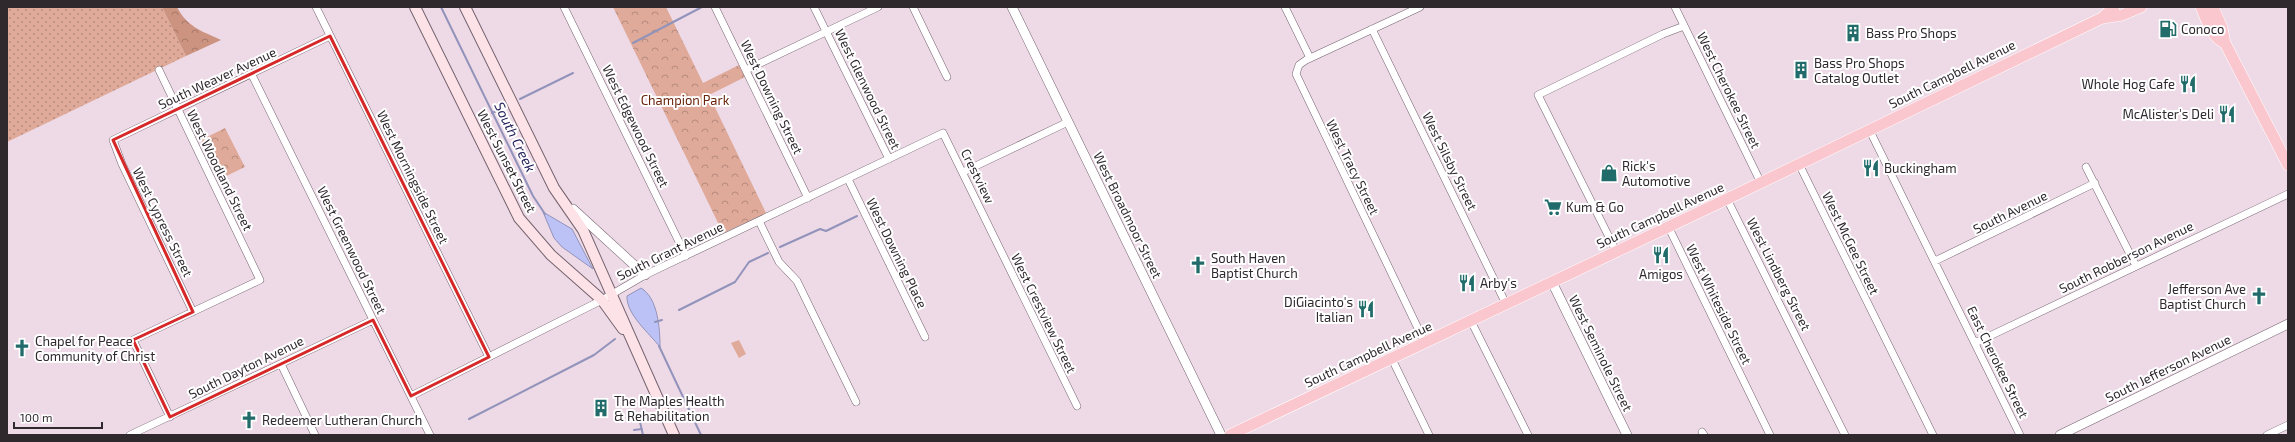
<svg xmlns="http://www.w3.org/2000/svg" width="2295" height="442" font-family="'Exo 2',sans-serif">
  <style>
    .grass { fill: url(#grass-dots) }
    .forest { fill: url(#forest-crowns) }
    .park { fill: url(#park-crowns) }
    .garden { fill: #dfaa99 }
    .water { fill: #bcc1f6; stroke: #9293ba }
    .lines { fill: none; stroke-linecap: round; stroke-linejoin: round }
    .stream { stroke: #9293ba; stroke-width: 2 }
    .minor-casing { stroke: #74636e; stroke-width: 8 }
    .tertiary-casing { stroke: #74636e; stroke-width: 10 }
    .secondary-casing { stroke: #74636e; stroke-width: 12 }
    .primary-casing { stroke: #fff; stroke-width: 12 }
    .minor { stroke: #fff; stroke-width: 7 }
    .tertiary { stroke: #fff; stroke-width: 9 }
    .secondary { stroke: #fde3e7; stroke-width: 10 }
    .primary { stroke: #fbc7cf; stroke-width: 11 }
    .marked { fill: none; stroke: #d62828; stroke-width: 3; stroke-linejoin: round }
    .labels { text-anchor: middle; stroke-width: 4; stroke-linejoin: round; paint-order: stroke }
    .poi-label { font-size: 13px; fill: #2f282d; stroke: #fff; text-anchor: start }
    .street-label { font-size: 13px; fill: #2f282d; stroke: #fff }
    .park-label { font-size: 13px; fill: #6a250c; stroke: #fff }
    .water-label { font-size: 14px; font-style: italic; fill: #231f5b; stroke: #fff }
  </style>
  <defs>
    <pattern id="grass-dots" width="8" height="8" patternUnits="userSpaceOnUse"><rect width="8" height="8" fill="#dfaa99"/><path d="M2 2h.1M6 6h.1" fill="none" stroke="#b58a7d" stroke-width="1.8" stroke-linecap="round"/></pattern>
    <pattern id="forest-crowns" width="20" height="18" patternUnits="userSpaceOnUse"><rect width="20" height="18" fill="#cc9380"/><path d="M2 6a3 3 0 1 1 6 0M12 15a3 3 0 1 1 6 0" fill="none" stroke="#a67869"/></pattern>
    <pattern id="park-crowns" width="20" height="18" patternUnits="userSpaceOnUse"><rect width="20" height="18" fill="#dfaa99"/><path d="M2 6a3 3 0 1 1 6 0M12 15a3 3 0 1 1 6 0" fill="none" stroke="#b58a7d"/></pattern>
  </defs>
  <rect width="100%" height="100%" fill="#eedae7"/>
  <path class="grass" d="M7,7H162L186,56L7,142Z"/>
  <path class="forest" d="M162,7H177C187,27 202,31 221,40L186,56Z"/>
  <path class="park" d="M613,7H666L703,83L739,65L745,77L709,95L766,213L723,233Z
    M225,128L245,167L220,179L201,140Z"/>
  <path class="garden" d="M739,340L746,354L739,358L731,343Z"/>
  <path class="water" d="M543,212L572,229L593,269L562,247L554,238Z
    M641,288C658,298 660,329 660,347C649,333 626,314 627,296Z"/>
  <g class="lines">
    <path class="stream" d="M441,7L533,196L545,214
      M633,43L702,7
      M520,99L573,73
      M492,113L505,107
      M780,247L820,229L826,231L857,216
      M679,310L735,282L749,262L768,253
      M655,322L662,320
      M659,346L701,435
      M639,418L643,435
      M469,419L594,355L615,339
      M634,430L642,429"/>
    <g class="minor-casing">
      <path id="minor" d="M316,7L489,357
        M564,7L686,256
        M715,7L808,198
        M814,7L889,159
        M913,7L947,77
        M1285,7L1310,58
        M1420,7L1306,60L1299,65L1296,74L1425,343
        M1675,7L1761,183
        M1372,29L1506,304
        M159,70L260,280L133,340L170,417
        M746,70L878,7
        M252,75L430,435
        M1869,129L2020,435
        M1799,164L1933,435
        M2086,167L2136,266
        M963,172L1068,122
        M848,179L925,337
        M1727,199L1845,435
        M759,221L779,262L797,281L856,402
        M1668,226L1770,435
        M1616,251L1538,95L1663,34L1684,26
        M1935,261L2095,183
        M193,312L122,164L113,140L330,36
        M1471,321L1528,435
        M1975,343L2288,194
        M1392,359L1429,435
        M281,364L315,435
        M411,396L602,300L645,275L943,133L1077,406
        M1702,432L1704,435
        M130,435L373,320
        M2267,435L2288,425"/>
    </g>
    <g class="tertiary-casing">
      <path id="tertiary" d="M1012,7L1221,435
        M573,209L645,275
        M1552,282L1627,435
        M2060,435L2288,324"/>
    </g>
    <g class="secondary-casing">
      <path id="secondary" d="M415,7L519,218L551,255L602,300L623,329
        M465,7L554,188L583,230L674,435"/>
    </g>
    <g class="primary-casing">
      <path id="primary" d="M2201,7C2207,20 2211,37 2225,43
        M2213,7L2222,28L2225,43L2288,165
        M2102,18L2122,15L2141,7
        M1230,435L1727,199L2102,18L2114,7"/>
    </g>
    <use href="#minor" class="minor"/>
    <use href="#tertiary" class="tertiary"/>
    <use href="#secondary" class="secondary"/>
    <use href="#primary" class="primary"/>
  </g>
  <path class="marked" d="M330,36L489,357L411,396L373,320L170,417L133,340L193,312L113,140Z"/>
  <defs>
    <g id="fuel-bare" transform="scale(1.38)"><path d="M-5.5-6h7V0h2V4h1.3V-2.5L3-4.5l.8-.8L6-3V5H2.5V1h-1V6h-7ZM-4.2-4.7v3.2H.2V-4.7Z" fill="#216c6a" stroke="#fff" stroke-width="2.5" paint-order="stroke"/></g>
    <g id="building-bare" transform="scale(1.38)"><path d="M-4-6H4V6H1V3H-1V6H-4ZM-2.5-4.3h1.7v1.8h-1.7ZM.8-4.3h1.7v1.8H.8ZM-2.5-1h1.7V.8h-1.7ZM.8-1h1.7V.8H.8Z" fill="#216c6a" stroke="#fff" stroke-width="2.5" paint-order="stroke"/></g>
    <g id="restaurant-bare" transform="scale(1.38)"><path d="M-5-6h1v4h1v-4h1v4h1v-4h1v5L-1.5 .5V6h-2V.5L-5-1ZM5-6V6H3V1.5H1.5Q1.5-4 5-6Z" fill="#216c6a" stroke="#fff" stroke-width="2.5" paint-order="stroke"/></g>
    <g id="shop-bare" transform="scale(1.38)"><path d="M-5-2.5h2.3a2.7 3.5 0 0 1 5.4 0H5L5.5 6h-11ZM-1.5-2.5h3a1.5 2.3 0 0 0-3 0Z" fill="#216c6a" stroke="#fff" stroke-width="2.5" paint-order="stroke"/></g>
    <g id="supermarket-bare" transform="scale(1.38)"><path d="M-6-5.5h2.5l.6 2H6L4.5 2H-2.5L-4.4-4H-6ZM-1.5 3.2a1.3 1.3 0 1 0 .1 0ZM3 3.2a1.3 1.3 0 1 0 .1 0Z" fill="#216c6a" stroke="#fff" stroke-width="2.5" paint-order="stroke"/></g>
    <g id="church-bare" transform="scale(1.38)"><path d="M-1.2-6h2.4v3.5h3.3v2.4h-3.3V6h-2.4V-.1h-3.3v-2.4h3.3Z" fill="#216c6a" stroke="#fff" stroke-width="2.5" paint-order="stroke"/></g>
  </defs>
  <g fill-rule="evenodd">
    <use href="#fuel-bare" x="2168" y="29"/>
    <use href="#building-bare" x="1853" y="33"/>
    <use href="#building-bare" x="1801" y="70"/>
    <use href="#restaurant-bare" x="2188" y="84"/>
    <use href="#restaurant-bare" x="2227" y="114"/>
    <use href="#restaurant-bare" x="1871" y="168"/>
    <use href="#shop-bare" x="1609" y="173"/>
    <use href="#supermarket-bare" x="1553" y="207"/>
    <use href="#restaurant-bare" x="1661" y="255"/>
    <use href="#church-bare" x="1198" y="265"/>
    <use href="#restaurant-bare" x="1467" y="283"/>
    <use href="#church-bare" x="2259" y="296"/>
    <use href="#restaurant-bare" x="1366" y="309"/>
    <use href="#church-bare" x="22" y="348"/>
    <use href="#building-bare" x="601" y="408"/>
    <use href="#church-bare" x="249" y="420"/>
  </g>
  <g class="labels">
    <g class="poi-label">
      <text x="2181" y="34">Conoco</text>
      <text x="1866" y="38">Bass Pro Shops</text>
      <text x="1814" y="68">Bass Pro Shops<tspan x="1814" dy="15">Catalog Outlet</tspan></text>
      <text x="2175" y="89" text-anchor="end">Whole Hog Cafe</text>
      <text x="2214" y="119" text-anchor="end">McAlister's Deli</text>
      <text x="1622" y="171">Rick's<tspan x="1622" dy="15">Automotive</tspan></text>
      <text x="1884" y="173">Buckingham</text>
      <text x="1566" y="212">Kum &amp; Go</text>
      <text x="1211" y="263">South Haven<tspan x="1211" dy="15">Baptist Church</tspan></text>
      <text x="1661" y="279" text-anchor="middle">Amigos</text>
      <text x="1480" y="288">Arby's</text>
      <text x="2246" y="294" text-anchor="end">Jefferson Ave<tspan x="2246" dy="15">Baptist Church</tspan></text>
      <text x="1353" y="307" text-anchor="end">DiGiacinto's<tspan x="1353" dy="15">Italian</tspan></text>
      <text x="35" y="346">Chapel for Peace<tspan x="35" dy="15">Community of Christ</tspan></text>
      <text x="614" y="406">The Maples Health<tspan x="614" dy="15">&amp; Rehabilitation</tspan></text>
      <text x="262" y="425">Redeemer Lutheran Church</text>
    </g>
    <g class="street-label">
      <text transform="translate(1952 74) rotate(-26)" y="5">South Campbell Avenue</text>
      <text transform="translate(217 78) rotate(-25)" y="5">South Weaver Avenue</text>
      <text transform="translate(868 89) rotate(64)" y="5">West Glenwood Street</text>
      <text transform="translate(1729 90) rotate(64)" y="5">West Cherokee Street</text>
      <text transform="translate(772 97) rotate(64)" y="5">West Downing Street</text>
      <text transform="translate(636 126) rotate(64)" y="5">West Edgewood Street</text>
      <text transform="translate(507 161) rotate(63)" y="5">West Sunset Street</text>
      <text transform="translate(1450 161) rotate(64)" y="5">West Silsby Street</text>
      <text transform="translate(1353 167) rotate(64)" y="5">West Tracy Street</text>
      <text transform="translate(220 170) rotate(64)" y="5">West Woodland Street</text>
      <text transform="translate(978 176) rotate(64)" y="5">Crestview</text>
      <text transform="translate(413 177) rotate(64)" y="5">West Morningside Street</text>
      <text transform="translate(2010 212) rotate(-26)" y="5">South Avenue</text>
      <text transform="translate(1128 215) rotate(64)" y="5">West Broadmoor Street</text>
      <text transform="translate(1660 215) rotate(-25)" y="5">South Campbell Avenue</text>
      <text transform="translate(163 222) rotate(64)" y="5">West Cypress Street</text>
      <text transform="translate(1851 243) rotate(64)" y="5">West McGee Street</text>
      <text transform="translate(352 250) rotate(64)" y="5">West Greenwood Street</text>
      <text transform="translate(670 251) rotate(-26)" y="5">South Grant Avenue</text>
      <text transform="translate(897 253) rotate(64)" y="5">West Downing Place</text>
      <text transform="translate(2126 257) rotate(-26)" y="5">South Robberson Avenue</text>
      <text transform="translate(1779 274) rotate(63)" y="5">West Lindberg Street</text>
      <text transform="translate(1719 304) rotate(64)" y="5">West Whiteside Street</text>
      <text transform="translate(1044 313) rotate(64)" y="5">West Crestview Street</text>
      <text transform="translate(1601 353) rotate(64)" y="5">West Seminole Street</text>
      <text transform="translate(1368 354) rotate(-25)" y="5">South Campbell Avenue</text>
      <text transform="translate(1998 362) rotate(64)" y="5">East Cherokee Street</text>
      <text transform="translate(246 367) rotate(-26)" y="5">South Dayton Avenue</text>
      <text transform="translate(2168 368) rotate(-26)" y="5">South Jefferson Avenue</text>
    </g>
    <g class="park-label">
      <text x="685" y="105">Champion Park</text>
    </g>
    <g class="water-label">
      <text transform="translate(515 137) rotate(64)" y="5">South Creek</text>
    </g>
  </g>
  <rect width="2295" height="442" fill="none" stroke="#2f282d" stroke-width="16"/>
  <path d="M14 422v6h88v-6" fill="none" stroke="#2f282d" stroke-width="2"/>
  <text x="20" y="422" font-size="12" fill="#2f282d" stroke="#ffffff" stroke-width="3" paint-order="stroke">100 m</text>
</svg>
